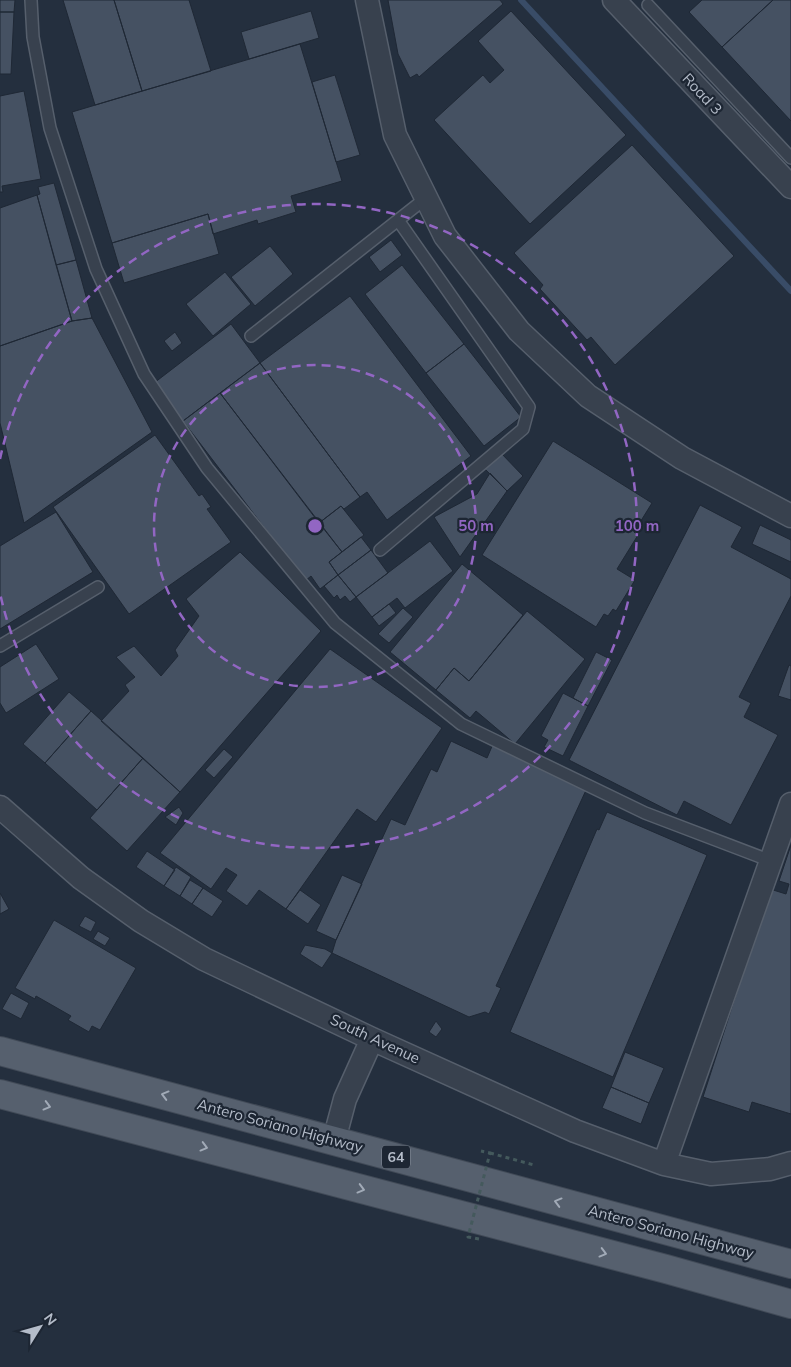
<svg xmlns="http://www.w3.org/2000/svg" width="791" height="1367" font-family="Mulish,sans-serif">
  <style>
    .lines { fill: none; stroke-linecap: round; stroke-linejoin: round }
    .stream { stroke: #394c67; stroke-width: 6 }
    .building { fill: #455162; stroke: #1f2835 }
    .service-casing { stroke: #565f6c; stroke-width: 14 }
    .minor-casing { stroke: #565f6c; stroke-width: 25 }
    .primary-casing { stroke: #414a57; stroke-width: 30 }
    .path { stroke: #44595c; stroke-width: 3; stroke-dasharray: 4 4; stroke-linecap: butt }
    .service { stroke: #38414e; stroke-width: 11 }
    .minor { stroke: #38414e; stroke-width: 22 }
    .primary { stroke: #56606e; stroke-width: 28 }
    .path-bridge { stroke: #44595c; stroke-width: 3; stroke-dasharray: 4 4; stroke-linecap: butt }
    .oneway { stroke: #a1aab7 }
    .ring { fill: none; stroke: #9266c3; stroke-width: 2.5; stroke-dasharray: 9 6 }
    .labels { text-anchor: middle; stroke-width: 4.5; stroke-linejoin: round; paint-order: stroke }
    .shield { fill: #1d2633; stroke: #878f9c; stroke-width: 1 }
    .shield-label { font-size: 14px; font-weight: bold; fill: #b4bcc9 }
    .street-label { font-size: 15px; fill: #b4bcc9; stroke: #1d2633 }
    .centre { fill: #9266c3; stroke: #1d2633; stroke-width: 2.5 }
    .ring-label { font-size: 15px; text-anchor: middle; font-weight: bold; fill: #9266c3; stroke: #1d2633; stroke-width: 4.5; stroke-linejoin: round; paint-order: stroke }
  </style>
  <rect width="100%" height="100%" fill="#242f3e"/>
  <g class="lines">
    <path class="stream" d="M521,0L791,291"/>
  </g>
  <path class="building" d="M0,0H15L14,12H0Z
    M63,0H114L142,91L95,105Z
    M114,0H189L211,71L142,91Z
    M388,0H500L503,4L419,77L417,74L410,78L398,54Z
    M702,0H773L722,47L689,12Z
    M773,0H791V121L722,47Z
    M311,11L319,38L249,59L241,32Z
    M511,11L626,135L530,224L434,120L483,75L490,83L504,70L478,41Z
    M0,12H14L11,74H0Z
    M300,44L342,181L291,196L296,212L258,224L257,220L213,234L208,214L112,243L72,112Z
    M335,75L360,155L336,162L312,82Z
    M24,91L41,179L2,186L3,192H0V96Z
    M632,145L734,256L615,365L591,337L587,340L540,289L543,285L514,253Z
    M54,183L76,260L56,265L37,195L40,194L38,187Z
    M37,195L72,321L0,346V208Z
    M208,214L219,254L124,283L112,243Z
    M391,240L402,255L380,272L369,257Z
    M270,246L293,274L255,306L231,277Z
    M76,260L92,318L72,321L56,265Z
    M402,265L464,344L426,373L365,294Z
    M225,272L251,304L213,336L186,304Z
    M350,296L471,456L387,520L367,492L360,497L260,363Z
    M92,318L152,432L24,523L0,423V346L72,321Z
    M231,324L260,363L183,421L154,383Z
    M175,332L182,343L172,351L164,341Z
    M464,344L521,417L484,446L426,373Z
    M260,363L360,497L344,509L341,506L319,523L220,393Z
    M220,393L342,552L329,562L338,575L320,589L311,576L305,581L183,421Z
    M155,435L199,496L202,494L211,507L207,509L231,542L129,614L53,507Z
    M553,441L652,503L634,532L638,535L617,569L635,580L616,611L613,609L608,616L604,614L596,627L482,555Z
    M501,453L523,476L507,491L485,469Z
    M490,473L507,491L460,557L434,517L477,494Z
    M700,505L742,527L731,547L791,579V596L739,697L751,703L744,717L778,735L731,825L684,801L677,815L569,760Z
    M341,506L364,535L342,552L319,523Z
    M56,512L93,572L0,629V546Z
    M760,525L791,540V562L752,544Z
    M361,537L371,550L338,575L329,562Z
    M430,541L453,571L405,608L397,598L372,617L356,597Z
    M371,550L388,573L356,597L338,575Z
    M240,552L321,631L180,792L101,721L129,691L125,685L135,677L116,657L134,646L161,676L178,656L175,650L199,616L186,599Z
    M462,564L523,615L469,681L454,668L436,690L390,652Z
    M338,575L356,597L350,602L345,596L340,600L337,595L334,598L324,586Z
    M389,604L396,613L379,626L372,617Z
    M403,608L413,617L389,643L378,634Z
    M527,611L585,659L515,744L476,711L470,718L436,690L454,668L469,681Z
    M36,644L59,679L6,713L0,703V667Z
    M330,649L442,728L376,822L357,809L286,909L259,890L247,906L226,891L237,875L226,868L211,889L160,853Z
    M596,652L612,660L588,706L573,698Z
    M789,665L791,666V700L778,696Z
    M69,692L91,711L45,763L23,744Z
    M563,693L588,706L563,756L544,747L548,740L541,736Z
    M91,711L143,758L97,810L45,763Z
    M451,741L487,758L493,744L587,788L496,986L501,988L489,1014L485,1012L469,1017L332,953L336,940L391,819L405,825L431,769L437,772Z
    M224,749L233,757L214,778L205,770Z
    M143,758L180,792L127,851L90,818Z
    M179,807L183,813L176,825L165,817Z
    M607,812L707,855L613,1077L510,1032L597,829L599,830Z
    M791,845V1114L752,1102L749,1112L703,1097L770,889L786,894L789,884L779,881Z
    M147,851L175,870L164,886L136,867Z
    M176,867L191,877L180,896L164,886Z
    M342,875L362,884L336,940L316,931Z
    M190,880L203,888L192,904L180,896Z
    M203,888L223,901L212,917L192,904Z
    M300,890L321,905L308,924L286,909Z
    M0,893L9,909L0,914Z
    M85,916L96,922L91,932L79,926Z
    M54,920L136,968L100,1030L92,1026L89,1032L68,1020L71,1016L36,996L35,999L15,988Z
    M98,931L110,938L105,946L93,939Z
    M305,945L325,949L332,953L322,968L300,954Z
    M11,993L29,1003L21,1019L2,1009Z
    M436,1021L442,1029L436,1037L429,1032Z
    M625,1052L664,1068L649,1103L611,1087Z
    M611,1087L649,1103L641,1124L602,1108Z"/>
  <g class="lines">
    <g class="service-casing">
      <path id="service" d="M31,0L33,37L50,128L96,269L144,374L207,468L335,623L461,724L645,813L771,861
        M648,5L791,158
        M251,336L426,198
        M380,550L523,429L529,407L398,220
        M0,646L98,587"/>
    </g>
    <g class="minor-casing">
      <path id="minor" d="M367,0L395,135L445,236L519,331L588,396L682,458L791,516
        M614,0L791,187
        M0,807L81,878L141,921L204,959L372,1039L575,1131L664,1164L711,1174L770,1169L791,1163
        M334,1140L345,1099L372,1039
        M664,1164L791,804"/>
    </g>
    <g class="primary-casing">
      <path id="primary" d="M0,1051L791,1264
        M0,1094L666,1269L791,1304"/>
    </g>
    <path class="path" d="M490,1153L534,1165"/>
    <use href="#service" class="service"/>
    <use href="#minor" class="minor"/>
    <use href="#primary" class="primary"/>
    <path class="path-bridge" d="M479,1239L468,1237L490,1153L481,1151"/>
  </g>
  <defs><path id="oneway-chevron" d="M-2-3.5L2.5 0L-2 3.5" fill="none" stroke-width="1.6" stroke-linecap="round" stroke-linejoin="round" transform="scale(1.25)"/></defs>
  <g class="oneway">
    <use href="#oneway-chevron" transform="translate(165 1095) rotate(-165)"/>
    <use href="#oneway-chevron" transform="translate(47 1106) rotate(15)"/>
    <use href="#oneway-chevron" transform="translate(204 1147) rotate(15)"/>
    <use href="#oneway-chevron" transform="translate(361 1189) rotate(15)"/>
    <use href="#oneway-chevron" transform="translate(558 1202) rotate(-165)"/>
    <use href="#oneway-chevron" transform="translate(603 1253) rotate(15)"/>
  </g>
  <g class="ring">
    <circle cx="315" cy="526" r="161"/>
    <path d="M0 459A322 322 0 1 1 0 593"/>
  </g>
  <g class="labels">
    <rect class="shield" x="382" y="1145.5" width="28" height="23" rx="4"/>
    <g class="shield-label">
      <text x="396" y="1162">64</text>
    </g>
    <g class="street-label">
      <text transform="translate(702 94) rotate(47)" y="5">Road 3</text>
      <text transform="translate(375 1039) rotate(25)" y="5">South Avenue</text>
      <text transform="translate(280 1126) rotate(15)" y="5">Antero Soriano Highway</text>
      <text transform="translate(671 1232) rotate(15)" y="5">Antero Soriano Highway</text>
    </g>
  </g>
  <circle cx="315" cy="526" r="8" class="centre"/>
  <g class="ring-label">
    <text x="476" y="531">50 m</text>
    <text x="637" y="531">100 m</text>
  </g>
  <g transform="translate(40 1327) rotate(53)" stroke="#1d2633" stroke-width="4" paint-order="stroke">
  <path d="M0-4L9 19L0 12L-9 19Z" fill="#b4bcc9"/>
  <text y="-8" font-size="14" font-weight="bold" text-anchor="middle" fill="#b4bcc9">N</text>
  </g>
</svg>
